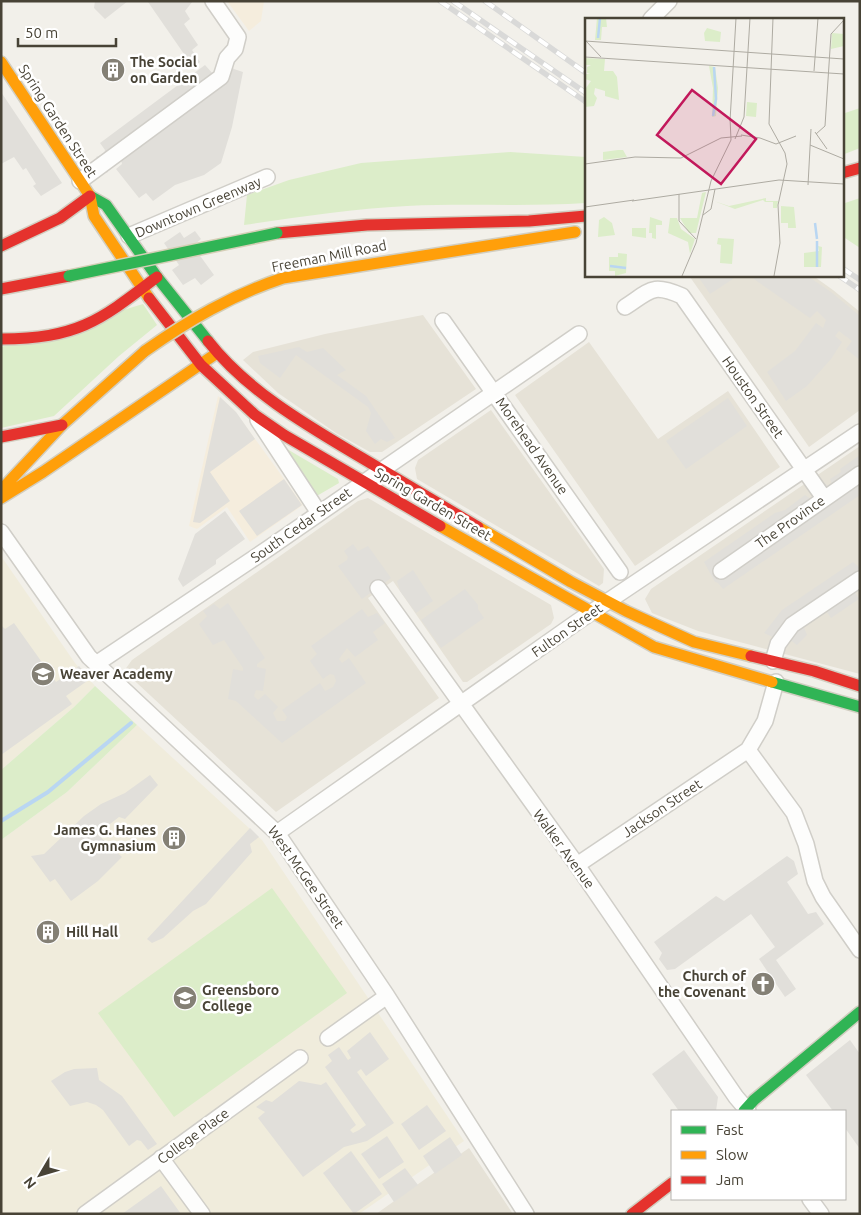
<svg xmlns="http://www.w3.org/2000/svg" width="861" height="1215" font-family="Ubuntu,sans-serif">
  <style>
    .residential { fill: #e6e2d7 }
    .commercial { fill: #f5eddd }
    .education { fill: #f0ecdc }
    .green { fill: #dcedc9 }
    .parking { fill: #e1dfda }
    .lines { fill: none; stroke-linecap: round; stroke-linejoin: round }
    .stream { stroke: #b9d6f2; stroke-width: 4 }
    .street-casing { stroke: #d0cec8; stroke-width: 18 }
    .fast-casing { stroke: #d2cec1; stroke-width: 14 }
    .slow-casing { stroke: #d2cec1; stroke-width: 14 }
    .jam-casing { stroke: #d2cec1; stroke-width: 14 }
    .street { stroke: #fdfdfc; stroke-width: 15 }
    .fast { stroke: #30b455; stroke-width: 11 }
    .slow { stroke: #ff9f0a; stroke-width: 11 }
    .jam { stroke: #e5322d; stroke-width: 11 }
    .rail-casing { stroke: #d9d9d8; stroke-width: 5.5 }
    .rail { stroke: #fff; stroke-width: 4; stroke-dasharray: 11; stroke-linecap: butt }
    .fast-bridge-casing { stroke: #d5ceb6; stroke-width: 14; stroke-linecap: butt }
    .slow-bridge-casing { stroke: #d5ceb6; stroke-width: 14; stroke-linecap: butt }
    .fast-bridge { stroke: #30b455; stroke-width: 11 }
    .slow-bridge { stroke: #ff9f0a; stroke-width: 11 }
    .labels { text-anchor: middle; stroke-width: 5; stroke-linejoin: round; paint-order: stroke }
    .poi-label { font-size: 14px; font-weight: bold; fill: #484336; stroke: #fff; text-anchor: start }
    .street-label { font-size: 14px; fill: #484336; stroke: #fff }
    .inset-river { fill: none; stroke: #b9d6f2; stroke-width: 2.5 }
    .inset-road { fill: none; stroke: #aeaba2; stroke-width: 1 }
    .view { fill: #c2185b; fill-opacity: 0.15; stroke: #c2185b; stroke-width: 2.5 }
    .inset-edge { fill: none; stroke: #484336; stroke-width: 2.5 }
  </style>
  <rect width="100%" height="100%" fill="#f2f0ea"/>
  <path class="residential" d="M694,275H812L833,290L860,312V410L809,447L690,277Z
    M423,315L476,389L382,452H370L336,433L278,393L243,360L253,352L325,334Z
    M589,342L658,439L728,391L780,467L635,566L515,395Z
    M491,410L604,569L603,583L599,586L417,479L415,468L418,460Z
    M860,446V674L698,631L652,613L645,599L651,589Z
    M368,498L551,605L554,618L551,624L467,682H463L393,581L368,598L439,698L276,812L124,671L132,660L358,501Z
    M469,1148L513,1214H376Z"/>
  <path class="commercial" d="M227,1H264L261,21L249,31Z
    M218,396L234,410L303,505L250,542L227,507L197,529L189,526Z"/>
  <path class="education" d="M1,556L75,663L95,686L74,707L1,770Z
    M137,725L262,840L464,1141L359,1214H1V840L67,792Z"/>
  <path class="green" d="M860,108V148L842,155V114Z
    M510,152L586,157V203C526,207 466,203 407,206C352,209 298,217 244,225L247,195L289,180L361,163Z
    M860,198V248L842,236V204Z
    M143,304L157,325L119,356L54,416L1,428V347Z
    M287,449L338,479L339,483L315,497L284,450Z
    M95,686L137,725L67,792L1,840V770L74,707Z
    M272,888L347,993L174,1117L98,1013Z"/>
  <path class="parking" d="M95,1H128L105,19L94,8Z
    M193,1L185,11L190,19L184,24L198,45L192,50L200,62L193,67L148,2Z
    M221,57L234,69L243,72L232,127L221,163L204,175L175,185L153,201L146,193L139,198L116,169L122,164L121,160L110,167L107,173L96,157L104,154L105,150L100,143L205,65L214,75Z
    M1,92L62,183L41,196L33,186L36,184L26,168L23,170L14,157L1,164Z
    M195,231L201,239L193,246L214,275L201,285L195,278L183,285L172,270L179,265L164,243L180,232L184,238Z
    M697,275H739L710,294Z
    M748,275H806L831,292L860,316V360L846,349L852,341L839,331L835,336L842,342L831,359L807,386L786,401L767,372L795,351L816,323L823,328L826,320L817,311L810,318Z
    M299,347L307,352L323,348L346,370L337,375L366,396L395,438L387,442L381,439L375,444L366,431L371,413L368,407L296,355L280,378L260,363L258,356Z
    M220,397L236,412L255,439L210,472L230,501L200,523L193,522Z
    M728,398L747,426L686,469L666,441Z
    M860,455V495L723,589L718,583L715,582L704,562L775,513L785,510L805,495L812,500L815,495L809,487L820,479L829,487L832,485L830,479L841,472L840,469Z
    M284,479L302,505L257,536L239,511Z
    M225,511L245,539L216,560V564L183,587L178,579L195,534Z
    M353,544L358,551L368,546L391,578L362,599L338,566L347,560L348,557L344,551Z
    M853,562L860,568V589L854,591L859,599L831,618L826,611L803,625L807,635L797,645L789,639L785,643L764,633L782,610Z
    M413,570L433,601L416,613L400,591L397,581Z
    M465,589L478,605V609L484,618L441,648L421,620Z
    M228,603L265,658L257,664V667L266,669L263,691L256,690L254,696L258,700L265,694L278,707L273,713L277,721H285L287,717L282,710L320,683L325,691L333,687L336,681L334,675L330,674L323,679L310,661L317,654L311,646L362,609L368,617L377,613L385,623L373,632L378,640L355,657L347,648L339,659L342,663L349,658L366,683L282,743L236,701L228,699L233,669L243,671V668L224,640L213,645L199,624L207,616L203,611L214,604L220,609Z
    M14,623L56,682L79,666L90,679L66,696L72,704L1,755V625L5,629Z
    M150,775L158,785L125,819L119,817L97,834L122,857L98,881L71,901L55,879L50,882L31,856L44,854L84,816L101,804L125,793Z
    M250,828L259,837L250,844L252,852L206,904L193,911L163,938L152,943L147,939Z
    M787,856L794,861L798,874L787,882L808,914L816,912L824,924L776,960L796,989L785,997L759,959L775,947L751,914L675,969L667,970L659,959L662,953L654,942L716,896L724,901Z
    M370,1032L389,1059L366,1076L361,1069L357,1072L394,1123L367,1141L344,1147L303,1177L258,1118L265,1112L256,1107L266,1100L272,1102L299,1081L321,1085L326,1082L356,1125L350,1130L353,1133L359,1130L366,1125L325,1067L332,1061L328,1055L339,1047L348,1060L351,1058L347,1051Z
    M850,1040L860,1054V1149L845,1128V1111H833L806,1075Z
    M684,1050L718,1097L716,1111H679L652,1074Z
    M97,1068L99,1080L122,1096L157,1144L148,1150L141,1141L137,1140L129,1146L103,1110L96,1105L87,1102L70,1106L51,1081L65,1072L74,1069Z
    M427,1105L446,1131L419,1150L401,1124Z
    M387,1136L404,1162L379,1179L361,1154Z
    M450,1137L462,1155L435,1174L423,1156Z
    M351,1151L382,1194L354,1214L323,1173Z
    M405,1168L418,1185L394,1202L382,1184Z
    M161,1186L181,1214H122Z"/>
  <g class="lines">
    <path class="stream" d="M1,821L48,792L131,723"/>
    <g class="street-casing">
      <path id="street" d="M651,19L669,1
        M80,181L221,77L227,58L235,49L238,37L213,1
        M129,236L267,177
        M625,307C651,290 652,283 682,296L824,498
        M443,321L620,572
        M258,420L319,513
        M1,532L89,657L277,833L387,996L526,1214
        M721,571L860,474
        M378,588L577,865L736,1097L748,1111
        M773,661L778,644L792,625L860,579
        M96,664L269,548L579,334
        M748,750L794,813L806,844L815,881L823,897L860,950
        M277,833L577,622L860,432
        M577,865L748,750L765,721L776,682
        M328,1038L387,996
        M161,1158L202,1214
        M810,1199L821,1214
        M85,1214L300,1058"/>
    </g>
    <g class="fast-casing">
      <path id="fast" d="M90,196L106,205L157,277L208,341
        M772,682L860,707
        M744,1111L754,1100L860,1012"/>
    </g>
    <g class="slow-casing">
      <path id="slow" d="M1,62L90,196L94,216L149,298
        M283,278L575,232
        M4,487L62,425L145,351
        M1,498L43,472L217,353
        M440,526L654,647L772,682
        M478,527L571,582L626,611L694,642L751,656"/>
    </g>
    <g class="jam-casing">
      <path id="jam" d="M842,173L860,168
        M277,233L367,225L529,221L586,216
        M1,246L60,218L90,196
        M1,289L69,276
        M149,298L201,365L255,415L284,435L440,526
        M1,339C78,338 98,322 157,277
        M208,341C247,391 308,426 362,458C401,481 439,504 478,527
        M1,437L62,425
        M751,656L814,671L860,686
        M632,1214L672,1183"/>
    </g>
    <use href="#street" class="street"/>
    <use href="#fast" class="fast"/>
    <use href="#slow" class="slow"/>
    <use href="#jam" class="jam"/>
    <g class="rail-casing">
      <path id="rail" d="M440,1L586,102
        M453,1L586,93
        M485,1L586,73
        M842,268L860,280
        M838,275L860,290"/>
    </g>
    <use href="#rail" class="rail"/>
    <g class="fast-bridge-casing">
      <path id="fast-bridge" d="M69,276L277,233"/>
    </g>
    <g class="slow-bridge-casing">
      <path id="slow-bridge" d="M145,351C189,320 232,295 283,278"/>
    </g>
    <use href="#fast-bridge" class="fast-bridge"/>
    <use href="#slow-bridge" class="slow-bridge"/>
  </g>
  <defs>
    <g id="building-disc" transform="scale(1.25)"><circle r="9.5" fill="#848075" stroke="#fff"/><path d="M-4-6H4V6H1V3H-1V6H-4ZM-2.5-4.3h1.7v1.8h-1.7ZM.8-4.3h1.7v1.8H.8ZM-2.5-1h1.7V.8h-1.7ZM.8-1h1.7V.8H.8Z" fill="#fff"/></g>
    <g id="school-disc" transform="scale(1.25)"><circle r="9.5" fill="#848075" stroke="#fff"/><path d="M0-5L7-2L0 1L-7-2ZM-4 1L0 2.5L4 1V4Q0 6-4 4Z" fill="#fff"/></g>
    <g id="church-disc" transform="scale(1.25)"><circle r="9.5" fill="#848075" stroke="#fff"/><path d="M-1.2-6h2.4v3.5h3.3v2.4h-3.3V6h-2.4V-.1h-3.3v-2.4h3.3Z" fill="#fff"/></g>
    <g id="university-disc" transform="scale(1.25)"><circle r="9.5" fill="#848075" stroke="#fff"/><path d="M0-5L7-2L0 1L-7-2ZM-4 1L0 2.5L4 1V4Q0 6-4 4Z" fill="#fff"/></g>
  </defs>
  <g fill-rule="evenodd">
    <use href="#building-disc" x="113" y="70"/>
    <use href="#school-disc" x="43" y="674"/>
    <use href="#building-disc" x="174" y="838"/>
    <use href="#building-disc" x="48" y="932"/>
    <use href="#church-disc" x="763" y="984"/>
    <use href="#university-disc" x="185" y="998"/>
  </g>
  <g class="labels">
    <g class="poi-label">
      <text x="130" y="67">The Social<tspan x="130" dy="16">on Garden</tspan></text>
      <text x="60" y="679">Weaver Academy</text>
      <text x="156" y="835" text-anchor="end">James G. Hanes<tspan x="156" dy="16">Gymnasium</tspan></text>
      <text x="66" y="937">Hill Hall</text>
      <text x="746" y="981" text-anchor="end">Church of<tspan x="746" dy="16">the Covenant</tspan></text>
      <text x="202" y="995">Greensboro<tspan x="202" dy="16">College</tspan></text>
    </g>
    <g class="street-label">
      <text transform="translate(58 121) rotate(57)" y="5">Spring Garden Street</text>
      <text transform="translate(198 207) rotate(-23)" y="5">Downtown Greenway</text>
      <text transform="translate(329 256) rotate(-11)" y="5">Freeman Mill Road</text>
      <text transform="translate(753 397) rotate(55)" y="5">Houston Street</text>
      <text transform="translate(532 446) rotate(55)" y="5">Morehead Avenue</text>
      <text transform="translate(433 504) rotate(30)" y="5">Spring Garden Street</text>
      <text transform="translate(790 522) rotate(-35)" y="5">The Province</text>
      <text transform="translate(301 525) rotate(-35)" y="5">South Cedar Street</text>
      <text transform="translate(567 630) rotate(-35)" y="5">Fulton Street</text>
      <text transform="translate(662 808) rotate(-34)" y="5">Jackson Street</text>
      <text transform="translate(564 849) rotate(54)" y="5">Walker Avenue</text>
      <text transform="translate(306 877) rotate(55)" y="5">West McGee Street</text>
      <text transform="translate(193 1136) rotate(-36)" y="5">College Place</text>
    </g>
  </g>
  <g transform="translate(585 18)">
    <rect width="259" height="259" fill="#f2f0ea"/>
    <path d="M12,0H21L22,9H17L16,22H10ZM122,10L136,14L135,24L120,23L119,15ZM247,15L259,16V28L246,31ZM0,40L20,41L19,53H28L32,59L34,82L20,78V73L10,70L9,76L12,80L9,88L0,89L1,70L6,63L0,61V56H5L2,55V49L6,47H1ZM124,48L130,49L133,70L131,98L127,99L128,70ZM162,84L172,85L171,99L161,98ZM33,132H38L42,139L18,142V134ZM121,174L111,215H104L95,200H112L117,175ZM181,180V183H193L192,190H188V184H180L178,182L150,191L129,183L144,188ZM196,188L209,189L211,210H203V205H196ZM19,199L27,205L30,217L13,219L14,202ZM65,199L77,203V207H71V221L67,220V215H64ZM85,200H92L96,211L110,221L105,236L103,224L83,215ZM47,210H61V220L47,218ZM133,220L149,221L147,246L135,245L136,227L132,226ZM233,228L237,229L236,249H219V235L234,233ZM33,235L42,236L41,255L30,258V253H24V239H33Z" fill="#dcedc9"/>
    <path class="inset-river" d="M13,20L15,0M128,98L131,81L129,49M230,205L232,221M232,223V249M25,248L41,250"/>
    <path class="inset-road" d="M188,0L184,106L200,135L202,146L193,187L195,225L189,258M0,23L259,41M1,23L16,39M0,39L259,56M229,53L233,0M145,103L151,0M230,114L242,131M231,116L240,108L246,16L259,2M156,117L175,120L191,126L211,118M150,121L159,99L165,0M225,127L259,141M0,146L50,139L96,140L136,120L157,118M223,167L226,111M94,176V203L111,221M47,183L194,162L259,166M0,189L49,182M118,197L126,191L130,171M97,258L111,225L126,163L146,122L145,100"/>
    <path class="view" d="M107,72L171,121L136,166L72,117Z"/>
    <rect width="259" height="259" class="inset-edge"/>
  </g>
  <rect width="861" height="1215" fill="none" stroke="#484336" stroke-width="5"/>
  <rect x="671" y="1110" width="175" height="90" fill="#ffffff" stroke="#b6b4af"/>
  <rect x="681" y="1126" width="25" height="8" fill="#30b455" stroke="#b6b4af"/>
  <text x="716" y="1135" font-size="15" fill="#484336">Fast</text>
  <rect x="681" y="1151" width="25" height="8" fill="#ff9f0a" stroke="#b6b4af"/>
  <text x="716" y="1160" font-size="15" fill="#484336">Slow</text>
  <rect x="681" y="1176" width="25" height="8" fill="#e5322d" stroke="#b6b4af"/>
  <text x="716" y="1185" font-size="15" fill="#484336">Jam</text>
  <g transform="translate(40 1175) rotate(232)" stroke="#ffffff" stroke-width="4" paint-order="stroke">
  <path d="M0-4L9 19L0 12L-9 19Z" fill="#484336"/>
  <text y="-8" font-size="14" font-weight="bold" text-anchor="middle" fill="#484336">N</text>
  </g>
  <path d="M18 38v8h98v-8" fill="none" stroke="#484336" stroke-width="2.5"/>
  <text x="25" y="38" font-size="15" fill="#484336" stroke="#ffffff" stroke-width="4" paint-order="stroke">50 m</text>
</svg>
